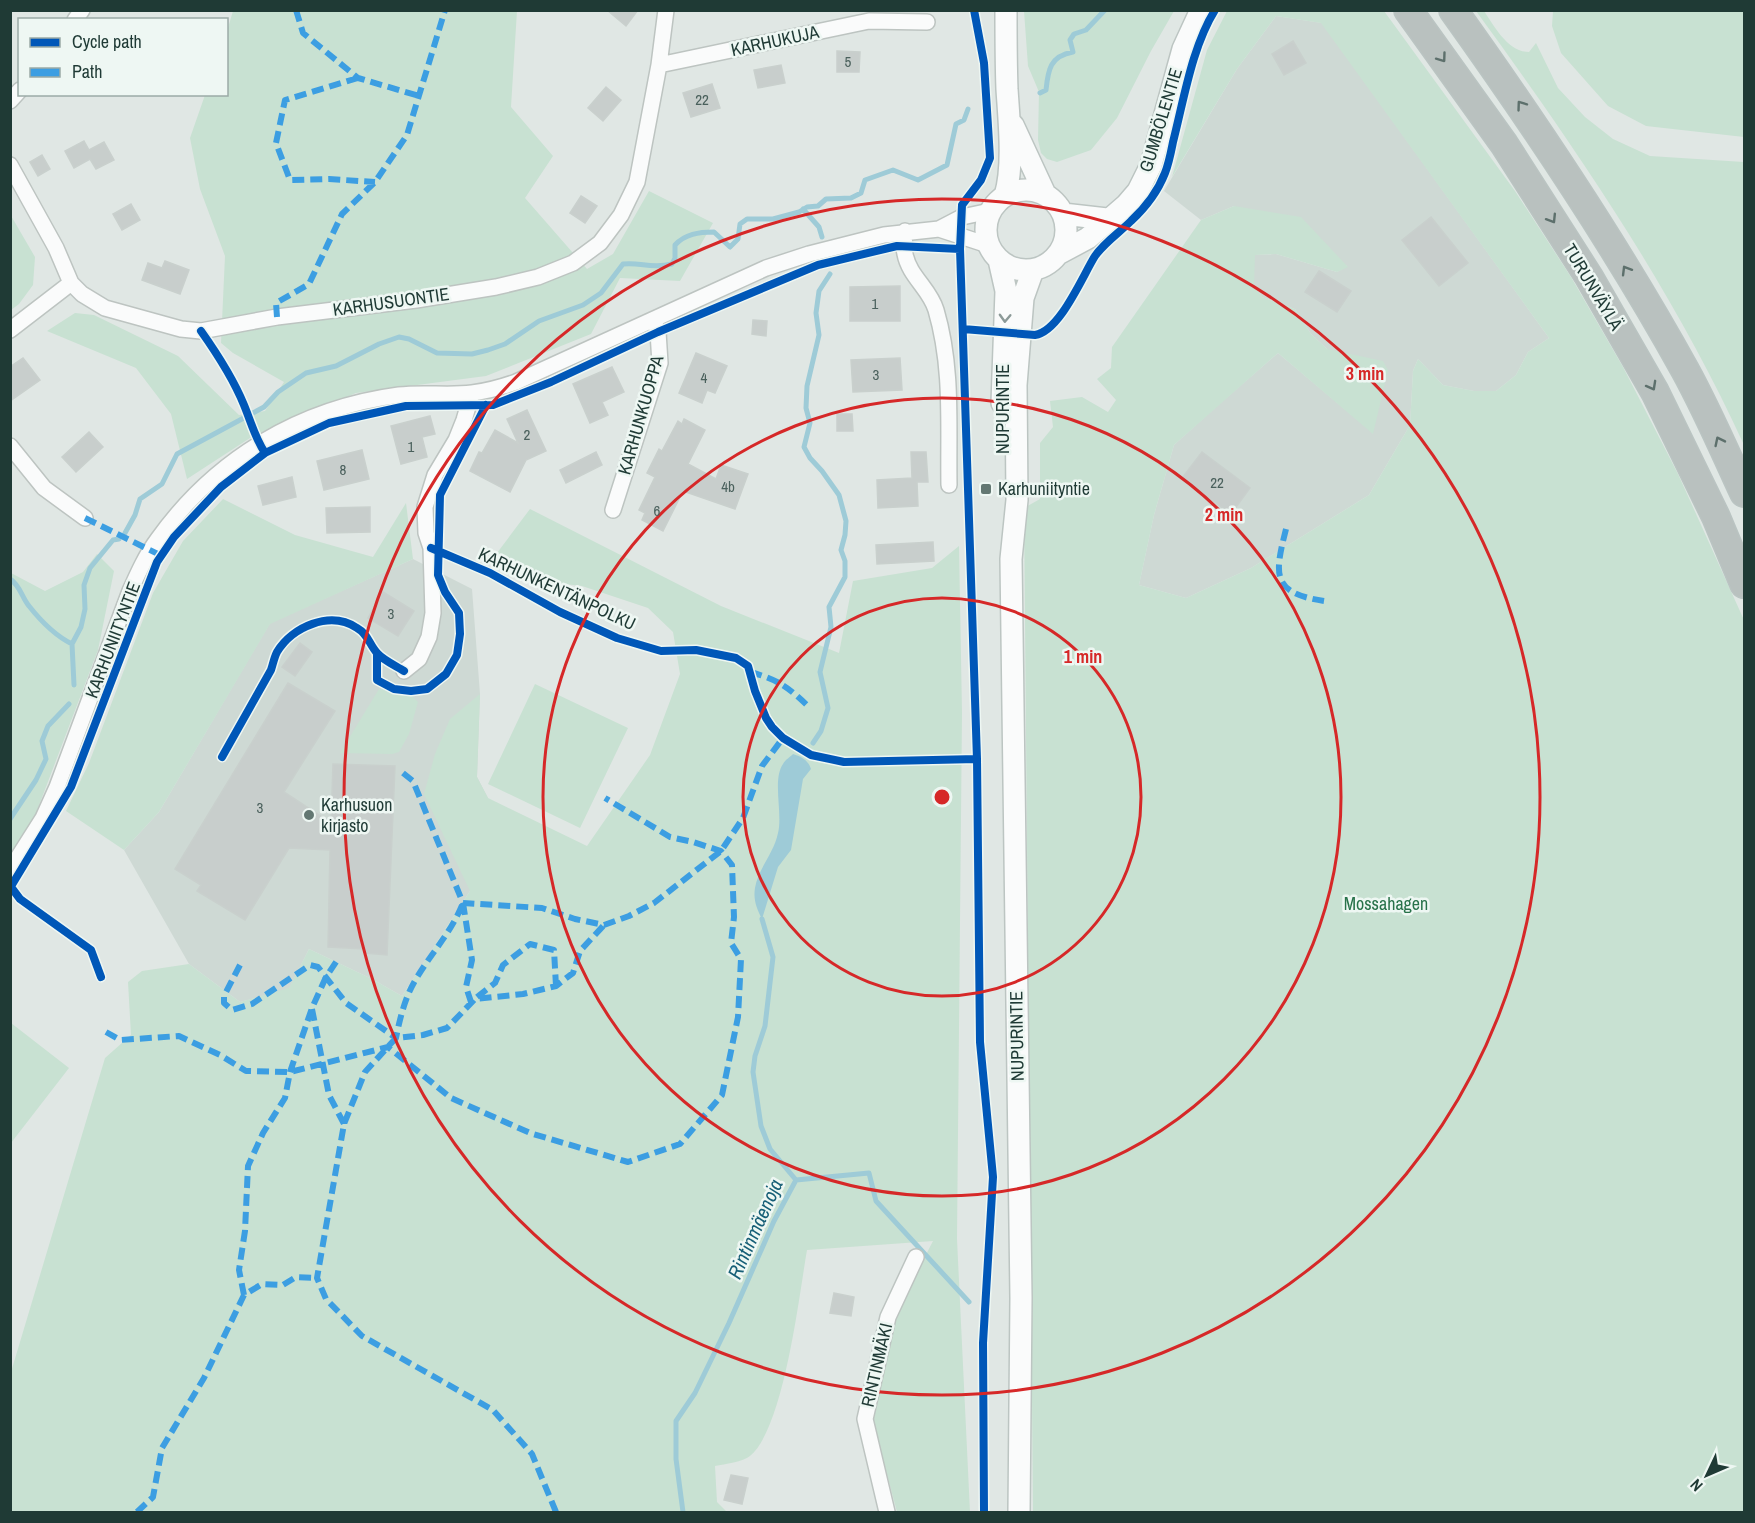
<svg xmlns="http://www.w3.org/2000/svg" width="1755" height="1523" font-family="'Archivo Narrow',sans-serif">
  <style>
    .built { fill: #ced9d4 }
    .green { fill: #c8e1d2 }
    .water { fill: #9ecbd7 }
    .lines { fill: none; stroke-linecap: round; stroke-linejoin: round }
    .stream { stroke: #9ecbd7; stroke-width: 5 }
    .building { fill: #c8cecc; stroke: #c9d0cd; stroke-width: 1.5 }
    .street-casing { stroke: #bdc4c1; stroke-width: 18 }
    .secondary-casing { stroke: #bcc5c2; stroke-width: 24 }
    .highway-casing { stroke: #bac4c2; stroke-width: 30 }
    .street { stroke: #fafbfb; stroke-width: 15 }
    .secondary { stroke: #fafbfb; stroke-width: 21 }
    .highway { stroke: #b9c1bf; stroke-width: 27 }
    .quiet { stroke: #3c9ee2; stroke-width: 6; stroke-dasharray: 12 6; stroke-linecap: butt }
    .cycleway-casing { stroke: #eef7f3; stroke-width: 11 }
    .cycleway { stroke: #0057b8; stroke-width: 8 }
    .oneway { stroke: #5d706c }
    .oneway2 { stroke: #8c9a98 }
    .ring { fill: none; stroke: #d62828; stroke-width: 3 }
    .poi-dot { fill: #637772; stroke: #eef7f3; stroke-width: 2 }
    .labels { text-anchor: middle; stroke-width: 5; stroke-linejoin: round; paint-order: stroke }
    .number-label { font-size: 15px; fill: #4a605c }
    .street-label { font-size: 18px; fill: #1f3a35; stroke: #eef7f3 }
    .poi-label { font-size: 18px; fill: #1f3a35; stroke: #eef7f3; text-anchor: start }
    .park-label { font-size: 18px; fill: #28724a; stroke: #eef7f3 }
    .water-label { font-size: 20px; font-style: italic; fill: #175f77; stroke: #eef7f3 }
    .centre { fill: #d62828; stroke: #eef7f3; stroke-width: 3 }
    .ring-label { font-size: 18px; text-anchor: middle; font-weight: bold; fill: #d62828; stroke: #eef7f3; stroke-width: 5; stroke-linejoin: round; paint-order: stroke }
  </style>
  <rect width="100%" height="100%" fill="#e0e7e4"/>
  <path class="built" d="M1276,16L1322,23L1549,338L1528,352L1516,375L1496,391H1474L1443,385L1418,359L1413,371L1410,425L1369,495L1251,568L1186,598L1139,585L1154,515L1174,445L1216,407L1278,353L1373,433L1327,349L1311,334L1295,309L1262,297L1254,285V255L1276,254L1337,272L1347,266L1234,206L1201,220L1164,191L1237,69Z
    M413,559L472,589L480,694L477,777L488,798L492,857L402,996L372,979L309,949L289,989L240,1002L189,964L124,850L159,812L270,623Z"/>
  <path class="green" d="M233,11H517L511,107L553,156L525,198L587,269L613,254L649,191L713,223L680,281L620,278L591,334L486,376L356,393L250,438L187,479L171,414L136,368L47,331L75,313L94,315L178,356L239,415L265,411L284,382L233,353L221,343L225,256L200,189L190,138L205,95L226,94L227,31Z
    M1024,11H1174L1151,51L1117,118L1091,150L1057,162L1047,159L1041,153L1038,140L1039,92L1028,66Z
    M1227,11H1384L1515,191L1571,277L1623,367L1678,474L1744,620V1512H1033L1024,508L1040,499V443L1053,427L1050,401L1082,397L1108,412L1116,400L1097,379L1111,368L1112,347L1201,220L1234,206L1301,217L1348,267L1337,272L1276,254L1255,255L1254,285L1262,297L1295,309L1311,334L1327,349L1383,361L1388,370L1373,434L1278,353L1174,445L1154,515L1139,585L1186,598L1251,568L1369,495L1410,425L1413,371L1418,359L1443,385L1474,391H1496L1516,375L1528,352L1549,338L1321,23L1276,16L1237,69L1172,177L1207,50Z
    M1476,11H1484C1494,26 1508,52 1529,52L1536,43L1558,88L1585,117L1613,139L1650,156L1744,162V445C1673,290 1576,148 1476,11Z
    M1553,11H1744V137L1646,126L1608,106L1561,53L1552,26Z
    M10,214L35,257L33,285L19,304L11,310Z
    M223,499L295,535L373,557L406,503L413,559L270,624L159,812L124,850L66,811L89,763L153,593L183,541Z
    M530,509L721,606L839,653L853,581L932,568L959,546L962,713L957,1239L970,1512H897L872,1418L895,1315L933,1241L807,1250C799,1296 784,1428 750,1456C743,1462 725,1464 715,1466L717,1502L727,1512H11V1372L105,1058L131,1035L128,982L142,971L189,964L240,1002L289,988L309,949L372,979L402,996L470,891L424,794L435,754L450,719L480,694L477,777L488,798L587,846L650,755L680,674L673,632L648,608L582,586L520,579L494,557Z
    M97,554L114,571L98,650L30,829L11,855V573L45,591L83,572Z
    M535,684L628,728L580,828L488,784Z
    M379,689L411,695L418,702L409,734L399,752L392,754L340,753Z
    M11,1023L69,1068L11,1143Z"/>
  <path class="water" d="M793,754C802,757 808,760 811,769L803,779L791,850L778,867L762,919C757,909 753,900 755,888C758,869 774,853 778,833C783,813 772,780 783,764C785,760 790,757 793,754Z"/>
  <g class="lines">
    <path class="stream" d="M1040,93L1046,90C1048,70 1050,56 1073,52L1070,40L1074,34L1086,30L1105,10
      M803,209L819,227L822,237
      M125,533L135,515L140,499L162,484L177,454L264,407L278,392L306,373L336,366L379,344L399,337L409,339L437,353L472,354L488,350L505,344L539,321L583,305L601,293L623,264C641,262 651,269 672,264L675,258V245C685,234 699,232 714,232L730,247L738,239L740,224L747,219H773L799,212L807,207L818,206L826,199L851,198L861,193L865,180L893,170L918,180L947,165L956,124L964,120L968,109
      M10,579C20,585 22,598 29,606C40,620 56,636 72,644
      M74,685L72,644L81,627L85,609L84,585L90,568L113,540L119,539
      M813,743L821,731L828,708L820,672L831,627L829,607L845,577V561L841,550L845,535L846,521L839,495L822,471L810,458L804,447L810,423L806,408L807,386L819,335L816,313L819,291L830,274
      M10,819L36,780L46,759L42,741L48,726L69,704
      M762,919L773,957L765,1026L755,1056L753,1072L761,1126L770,1149L796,1180
      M796,1180L869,1173L876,1201L969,1302
      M683,1512L676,1459V1421L695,1393L729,1323L774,1221L796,1180"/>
  </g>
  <path class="building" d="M607,10H638L626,26Z
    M1293,41L1306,63L1284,75L1272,54Z
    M837,51L860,52L859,72H837Z
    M781,65L785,83L758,88L754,70Z
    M712,84L720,108L691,117L683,93Z
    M606,87L621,100L603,121L588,108Z
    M84,141L89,150L104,142L114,160L96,169L90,159L74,168L65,151Z
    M42,155L50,169L38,176L30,162Z
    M581,196L597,206L585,223L570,213Z
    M131,204L140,220L122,230L113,214Z
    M1431,217L1468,263L1439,286L1402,240Z
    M165,261L189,270L180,294L142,280L148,263L162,268Z
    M1319,271L1351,291L1337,312L1305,292Z
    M900,286V321H850V287Z
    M753,320L767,321L766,336L752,334Z
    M696,353L727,366L715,393L707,390L702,403L679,393Z
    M23,358L40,380L10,401V367Z
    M900,358L902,390L853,392L851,360Z
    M612,367L624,392L602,402L608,415L590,423L573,384Z
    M527,410L546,451L526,460L510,492L470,471L479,452L482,453L495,430L518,443L507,419Z
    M837,414H852L853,431H837Z
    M430,416L435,434L422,437L427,457L401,464L391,426Z
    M684,419L705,430L688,464L716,479L721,465L748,474L735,509L683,491L663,531L642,520L645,513L639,510L655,477L647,473L659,449L662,451L678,421L682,424Z
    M89,432L103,447L76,472L62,457Z
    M362,450L369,479L324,490L317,461Z
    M596,452L602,465L566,483L560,470Z
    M911,452H926L928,482H917L918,506L878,508L877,480L912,478Z
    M1202,452L1250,488L1231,514L1182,478Z
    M292,477L296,497L263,505L258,486Z
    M370,507V532L327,533L326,508Z
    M933,542L934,561L877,564L876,545Z
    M383,592L414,611L398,636L368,618Z
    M300,643L312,652L295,676L282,667Z
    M288,683L335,711L284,792L331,823L333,764L395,766L387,955L365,953V949L328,947L330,850L289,848L245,920L197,891L201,885L175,869Z
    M834,1293L854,1297L851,1316L830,1313Z
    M731,1475L748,1478L742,1504L724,1500Z"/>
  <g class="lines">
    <g class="street-casing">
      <path id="street" d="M75,20L82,10
        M659,65L869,21L927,22
        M10,101L20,90
        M10,165L56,248L71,283L82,294L105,308L181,329L201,331L277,317L416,300L496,287L538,277L573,263L600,243L621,215L637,182L659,65L666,10
        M939,229L988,245
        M905,231C905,239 903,247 905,254C909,276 930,289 936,310C953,368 948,425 949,485
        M10,330L71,283
        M10,446L44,488L85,518
        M613,510L660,363L658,332L654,320
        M404,671L419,659L429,637L433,613L431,548L426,533L425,507L435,475L456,440L464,420L472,393
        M10,870L43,818L57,787L130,591C138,573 146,555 158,539C216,458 301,408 399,395C423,392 448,396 472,393C487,391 502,387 516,382L766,268L809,254L884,235L939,229L962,217L990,211
        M887,1512L865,1419L888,1317L916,1257"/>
    </g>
    <g class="secondary-casing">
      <path id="secondary" d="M1013,125L1045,194
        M986 230a40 40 0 1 1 80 0a40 40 0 1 1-80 0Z
        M1005,196C1014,166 1009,121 1007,89C1006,63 1006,37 1006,10
        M1063,214L1107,219
        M1060,253L1088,238L1126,205L1138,191L1151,165L1183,49L1201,10
        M999,260L1006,291L1002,403
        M1019,1512L1021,1298L1011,559L1017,500L1016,385L1023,298L1033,270"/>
    </g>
    <g class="highway-casing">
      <path id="highway" d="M1408,10L1504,144L1589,277L1655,392L1716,517L1744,584
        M1453,10C1536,126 1616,245 1685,370C1707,410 1725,452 1744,493"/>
    </g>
    <use href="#street" class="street"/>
    <use href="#secondary" class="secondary"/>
    <use href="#highway" class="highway"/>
    <path class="quiet" d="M296,10L303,33L358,78L419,96
      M358,78L285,100L276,143L290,180L329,179L375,182
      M277,317L276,303L309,284L342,214L375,182L407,135L445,10
      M85,518L162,556
      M1286,529C1275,573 1270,593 1324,601
      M750,672C779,680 788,687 810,708
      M403,773L413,781L463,903L542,908L575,919L604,925L629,916L654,903L721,851L743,818L762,766L783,738
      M463,903L472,960L466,987L471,1002
      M240,965L224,996V1003L232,1010L252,1004L310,965L318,967L346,1003L396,1038C400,1018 405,997 416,979C432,952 451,933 463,903
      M477,997L495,983L503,965L530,944L554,950L556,986
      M312,1009L329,1095L344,1124
      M106,1032L120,1040L179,1036L220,1055L246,1071L290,1072L388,1047L451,1098L530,1133L628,1162L680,1144L722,1095L738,1017L741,959L731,943L734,917L732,865L721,851L693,842L670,837L605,798
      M244,1295L239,1270L245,1231L248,1166L263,1133L285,1098L290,1072L312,1008L326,977L338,959
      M137,1512L153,1497L162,1448L204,1378L244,1295L262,1284L283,1285L296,1277L317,1278
      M556,1512L532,1454L493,1410L362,1336L326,1299L317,1278L344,1124L365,1072L396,1038L423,1035L447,1028L475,999L523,994L556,986L573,973L580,951L604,925"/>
    <g class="cycleway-casing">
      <path id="cycleway" d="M974,10L984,63L990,158L981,180L962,205L960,249L977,759L980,1042L993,1177L983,1343L984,1512
        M963,329L1035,335C1060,331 1082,277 1095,256C1105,242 1119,233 1131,221C1145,208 1158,191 1165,173C1169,163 1171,152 1173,142C1184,99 1192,47 1215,10
        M201,331C218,355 233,378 244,405C251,422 255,438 265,453
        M431,548L490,573L560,612L617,638L661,651L696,650L736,658L748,666L755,691L766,718L772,727L783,738L811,755L844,762L977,759
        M377,654V680L394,689L411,691L427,689L446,674L457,655L460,634L459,613L445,592L438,575L440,495L486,405
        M222,757L271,670C273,664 274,658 277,652C292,627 330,610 357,628C368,634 369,644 377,653C383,660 396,666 404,671
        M11,887L20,899L91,950L101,977
        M10,888L71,787L157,562L174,537L221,487L265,453L329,423L406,406L493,405L551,382L658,332L818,265L897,246L960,249"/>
    </g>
    <use href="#cycleway" class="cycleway"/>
  </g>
  <defs><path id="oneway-chevron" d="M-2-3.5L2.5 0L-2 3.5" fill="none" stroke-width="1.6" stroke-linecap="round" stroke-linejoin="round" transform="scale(1.5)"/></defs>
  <g class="oneway">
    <use href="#oneway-chevron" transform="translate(1442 58) rotate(54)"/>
    <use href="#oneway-chevron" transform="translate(1521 105) rotate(-126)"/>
    <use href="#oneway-chevron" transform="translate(1552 219) rotate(58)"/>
    <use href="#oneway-chevron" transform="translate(1626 270) rotate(-121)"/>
    <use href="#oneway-chevron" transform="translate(1652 386) rotate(61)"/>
    <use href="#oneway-chevron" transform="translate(1719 441) rotate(-116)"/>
  </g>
  <use class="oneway2" href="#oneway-chevron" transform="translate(1005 318) rotate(92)"/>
  <g class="ring">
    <circle cx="942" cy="797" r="199"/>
    <circle cx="942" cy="797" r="399"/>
    <circle cx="942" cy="797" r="598"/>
  </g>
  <g class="poi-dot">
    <rect x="980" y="483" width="12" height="12" rx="3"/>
    <circle cx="309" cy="815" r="6"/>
  </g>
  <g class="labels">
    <g class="number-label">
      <text x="848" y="67">5</text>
      <text x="702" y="105">22</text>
      <text x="875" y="309">1</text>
      <text x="876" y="380">3</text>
      <text x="704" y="383">4</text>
      <text x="527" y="440">2</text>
      <text x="411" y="452">1</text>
      <text x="343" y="475">8</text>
      <text x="1217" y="488">22</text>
      <text x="728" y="492">4b</text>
      <text x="657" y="516">6</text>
      <text x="391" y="619">3</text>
      <text x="260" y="813">3</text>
    </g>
    <g class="street-label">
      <text transform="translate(775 41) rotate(-12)" y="6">KARHUKUJA</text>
      <text transform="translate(1161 120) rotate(-73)" y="6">GUMBÖLENTIE</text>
      <text transform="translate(1593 287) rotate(59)" y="6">TURUNVÄYLÄ</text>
      <text transform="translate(391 302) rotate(-8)" y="6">KARHUSUONTIE</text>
      <text transform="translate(1003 409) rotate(-90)" y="6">NUPURINTIE</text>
      <text transform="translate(641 415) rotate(-74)" y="6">KARHUNKUOPPA</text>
      <text transform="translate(557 589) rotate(25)" y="6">KARHUNKENTÄNPOLKU</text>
      <text transform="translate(113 640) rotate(-69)" y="6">KARHUNIITYNTIE</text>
      <text transform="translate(1017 1036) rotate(-91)" y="6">NUPURINTIE</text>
      <text transform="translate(877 1365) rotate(-77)" y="6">RINTINMÄKI</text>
    </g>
    <g class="poi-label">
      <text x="998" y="495">Karhuniityntie</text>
      <text x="321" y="811">Karhusuon<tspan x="321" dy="21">kirjasto</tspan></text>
    </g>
    <g class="park-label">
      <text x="1386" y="910">Mossahagen</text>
    </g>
    <g class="water-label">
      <text transform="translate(755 1229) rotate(-66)" y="7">Rintinmäenoja</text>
    </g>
  </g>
  <circle cx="942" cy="797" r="9" class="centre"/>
  <g class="ring-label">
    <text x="1365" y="380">3 min</text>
    <text x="1224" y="521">2 min</text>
    <text x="1083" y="663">1 min</text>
  </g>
  <rect width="1755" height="1523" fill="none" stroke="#1f3a35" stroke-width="24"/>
  <rect x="18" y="18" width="210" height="78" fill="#eef7f3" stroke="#9baba7" stroke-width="1.5"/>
  <rect x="30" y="38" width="30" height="9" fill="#0057b8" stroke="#9baba7" stroke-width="1.5"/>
  <text x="72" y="48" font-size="18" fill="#1f3a35">Cycle path</text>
  <rect x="30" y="68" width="30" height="9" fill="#3c9ee2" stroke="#9baba7" stroke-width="1.5"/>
  <text x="72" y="78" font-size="18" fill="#1f3a35">Path</text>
  <g transform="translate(1707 1475) rotate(226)" stroke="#eef7f3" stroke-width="4.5" paint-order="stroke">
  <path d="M0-4.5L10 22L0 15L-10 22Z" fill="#1f3a35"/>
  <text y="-9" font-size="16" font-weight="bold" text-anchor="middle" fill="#1f3a35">N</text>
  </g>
</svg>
